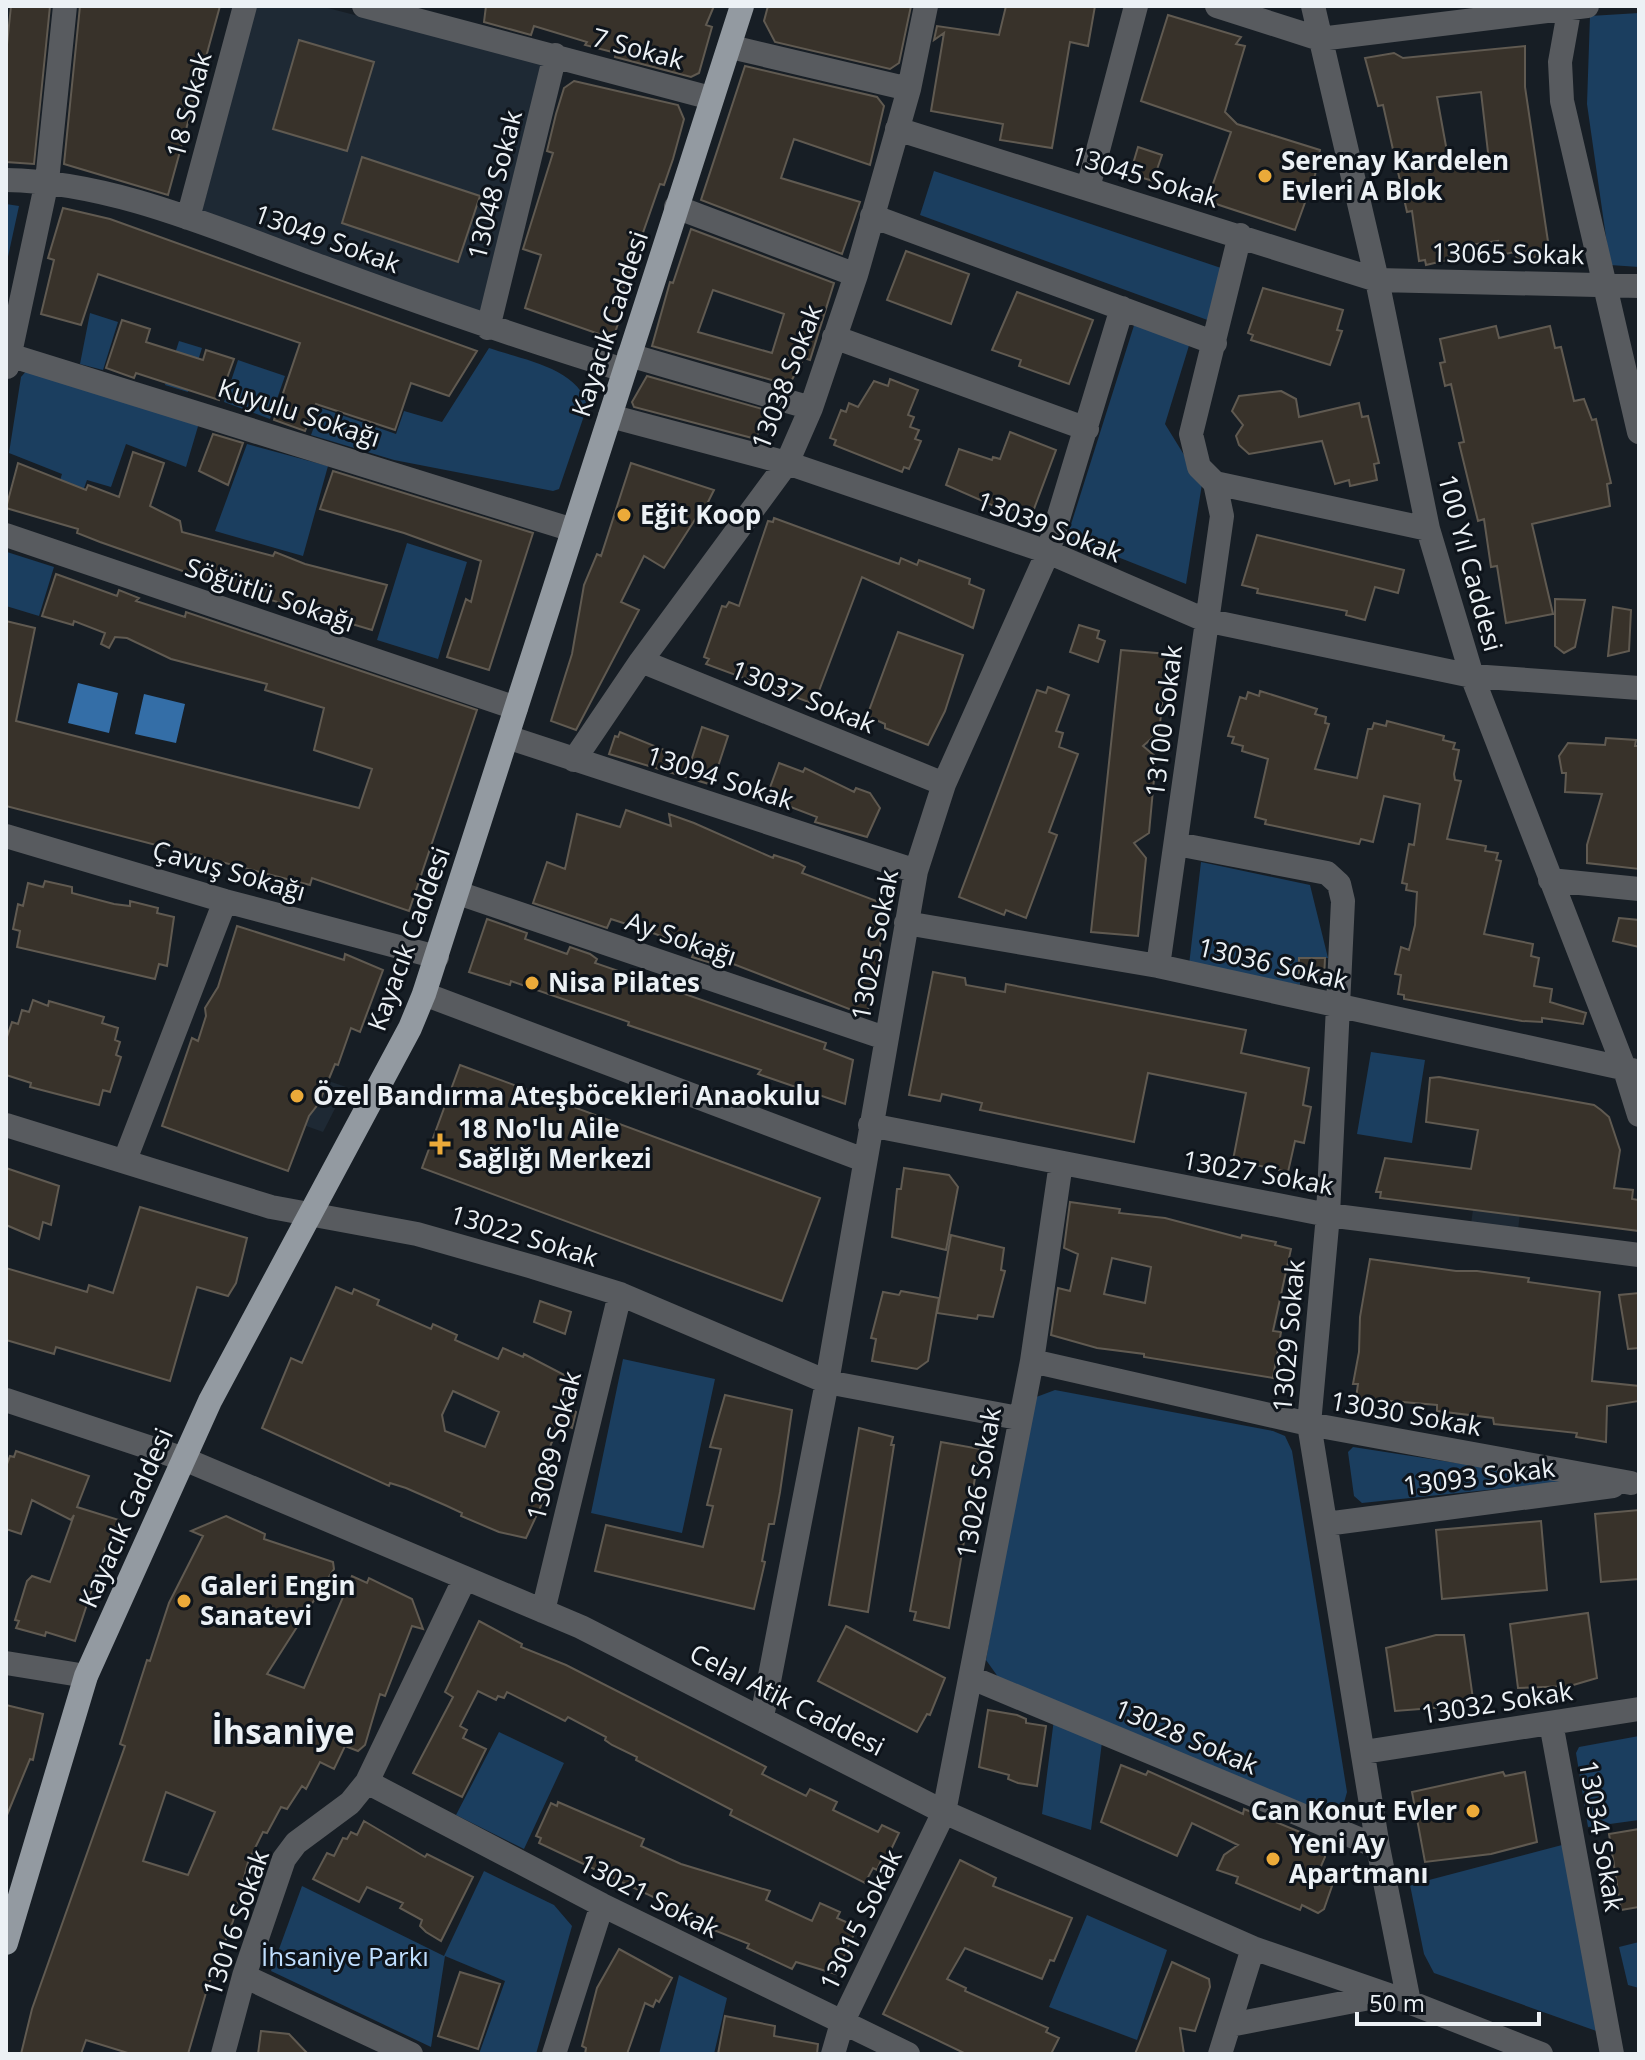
<svg xmlns="http://www.w3.org/2000/svg" width="1645" height="2060" font-family="'Open Sans',sans-serif">
  <style>
    .built { fill: #1e2934 }
    .green { fill: #1b3e5f }
    .water { fill: #346ea7 }
    .building { fill: #38322a; stroke: #605a51; stroke-width: 2; fill-rule: evenodd }
    .lines { fill: none; stroke-linecap: round; stroke-linejoin: round }
    .minor { stroke: #585b5f; stroke-width: 24 }
    .major { stroke: #939aa1; stroke-width: 24 }
    .poi-dot { fill: #ebaa39; stroke: #0e141b; stroke-width: 3 }
    .labels { text-anchor: middle; stroke-width: 6; stroke-linejoin: round; paint-order: stroke }
    .street-label { font-size: 26px; fill: #ecf1f5; stroke: #0e141b }
    .poi-label { font-size: 26px; font-weight: bold; fill: #ecf1f5; stroke: #0e141b; text-anchor: start }
    .park-label { font-size: 26px; fill: #c0dfff; stroke: #0e141b }
    .district-label { font-size: 34px; font-weight: bold; fill: #ecf1f5; stroke: #0e141b }
  </style>
  <rect width="100%" height="100%" fill="#171e25"/>
  <path class="built" d="M256,6H320L544,64L482,320L201,215Z
    M264,1059L346,1087L323,1132L248,1105Z
    M1481,1152L1527,1158L1518,1230L1471,1224Z"/>
  <path class="green" d="M1639,13V267L1610,265L1587,104L1590,16Z
    M934,171L1227,270L1213,322L920,215Z
    M6,204L19,206L6,266Z
    M90,313L118,322L103,370L80,364Z
    M1137,316L1191,339L1165,424L1202,484L1186,584L1067,537Z
    M179,341L202,348L188,392L165,385Z
    M489,348C520,359 581,368 587,407L559,489L553,491L394,460L311,435L321,408L396,434L404,411L442,422Z
    M238,360L285,376L270,419L224,402Z
    M28,369L199,423L186,467L126,444L111,487L87,480L70,526L48,519L62,474L9,453L21,377Z
    M247,444L328,466L303,556L215,531Z
    M407,543L467,562L438,659L377,640Z
    M7,552L54,567L39,616L6,606Z
    M1201,862L1310,885L1328,958H1299L1300,985L1189,965Z
    M1371,1052L1425,1060L1412,1143L1357,1134Z
    M623,1359L715,1379L682,1533L591,1513Z
    M1055,1390L1273,1431L1285,1436L1292,1451L1347,1792L1342,1810L1329,1816L1001,1681L986,1660L1031,1399Z
    M1353,1447L1559,1479L1565,1482L1362,1503L1354,1496L1348,1452Z
    M1054,1719L1102,1742L1091,1830L1042,1814Z
    M499,1732L564,1763L524,1849L456,1815Z
    M1639,1736V1820L1588,1827L1576,1753L1579,1747Z
    M1562,1845L1602,2033L1434,1973L1424,1954L1410,1885Z
    M484,1871L554,1905L572,1926L536,2054H479L505,1981L445,1956L431,2047L271,1971L302,1886L444,1956Z
    M1087,1915L1167,1950L1137,2040L1049,2007Z
    M1639,1942V1988L1628,1985L1619,1947Z
    M679,1975L727,1998L714,2054H659Z"/>
  <path class="water" d="M78,683L118,693L109,733L68,723Z
    M144,694L185,704L176,743L135,734Z"/>
  <path class="building" d="M11,6H50L34,164L6,162V54Z
    M80,6H220L168,195L64,164Z
    M486,6H714L706,25L712,27L699,73L691,77L615,57L616,53L585,45L587,42L534,26L531,35L484,22Z
    M768,6H911L899,63L890,69L775,42L764,21Z
    M1006,6H1095L1088,46L1070,42L1052,148L1000,140L1003,124L931,111L944,33L934,40L937,26L999,35Z
    M1168,15L1241,37L1236,44L1245,46L1225,112L1237,124L1320,150L1315,175L1295,230L1207,201L1231,132L1141,101Z
    M299,40L374,62L347,151L273,129Z
    M1525,46V87L1550,255L1517,259L1515,252L1500,255L1498,241L1462,246L1464,256L1426,265L1425,260L1419,261L1412,211L1407,212L1383,105L1378,106L1365,58L1394,53L1403,58ZM1481,92L1489,161L1450,168L1437,97Z
    M745,66L877,97L884,106L870,165L794,139L781,178L860,202L842,254L701,200Z
    M574,81L678,105L684,119L673,159L664,185L660,184L623,290L621,298L626,299L613,339L525,308L541,255L523,249L553,153L547,151L556,114L564,88Z
    M1138,147L1162,155L1153,181L1130,174Z
    M362,157L480,196L458,262L342,223Z
    M63,208L110,219L477,351L449,396L411,383L395,430L316,404L305,431L274,420L300,343L98,274L81,325L41,314L54,260L48,258Z
    M691,229L834,283L810,360L804,358L789,385L652,346L670,282L673,283ZM713,290L784,314L772,353L698,332Z
    M906,251L969,274L951,324L887,300Z
    M1263,288L1343,310L1337,330L1342,331L1330,365L1251,340L1253,335L1248,333Z
    M1017,292L1093,320L1069,384L1019,366L1021,360L992,350Z
    M122,320L150,329L146,342L203,360L206,350L234,359L219,400L136,373L134,378L106,368Z
    M1496,326L1499,338L1550,326L1555,348L1561,347L1574,401L1584,399L1592,420L1596,419L1611,483L1607,484L1610,506L1532,524L1553,614L1506,623L1497,566L1491,567L1484,519L1478,521L1459,443L1464,442L1451,384L1445,386L1440,363L1445,362L1440,339Z
    M647,376L766,410L756,439L634,407L632,402Z
    M890,379L918,390L908,415L914,417L910,427L919,430L915,439L921,441L909,469L904,467L902,472L834,445L836,440L830,438L841,410L846,412L849,403L858,407L874,381L888,386Z
    M1281,391L1296,399L1299,417L1359,403L1362,417L1368,416L1379,463L1374,464L1377,480L1350,486L1349,480L1335,484L1322,441L1249,454L1239,445L1236,436L1243,425L1232,411L1239,396Z
    M1010,432L1056,450L1031,517L1012,509L1010,513L946,485L959,449L992,460L993,457L1000,459Z
    M213,434L243,443L228,485L199,471Z
    M133,452L164,463L150,506L180,521L182,532L273,556L275,552L305,564L387,585L372,630L234,589L100,542L77,533L78,529L6,508L18,463L86,490L88,485L119,497Z
    M631,463L714,490L701,516L698,515L664,568L644,556L621,602L639,610L576,730L551,721L572,654L584,585L597,554L601,556Z
    M333,471L533,533L489,670L447,657L466,599L471,602L481,561L404,533L320,509Z
    M774,518L899,564L901,558L917,565L919,560L970,579L969,584L984,590L973,628L862,577L814,704L706,664L709,659L704,657L722,606L726,607L729,602L739,606L768,521L773,522Z
    M1257,535L1404,570L1398,593L1375,587L1365,620L1346,615L1347,611L1257,593L1258,589L1242,585Z
    M56,574L117,596L119,590L139,598L136,601L185,617L186,612L477,710L409,911L312,878L310,885L6,806V621L35,628L16,721L359,808L372,769L314,750L324,708L265,690L267,684L171,659L127,638L115,637L109,648L101,644L105,633L74,621L73,625L42,616Z
    M1555,599L1585,600L1575,647L1564,653L1555,646Z
    M1613,607L1631,610L1629,651L1608,656Z
    M1079,625L1099,631L1097,638L1105,641L1098,662L1070,652Z
    M898,632L963,655L945,711L928,745L885,728V724L867,716Z
    M1121,650L1168,654L1159,732L1143,746L1156,757L1149,833L1134,843L1146,858L1138,936L1091,932Z
    M1048,687L1069,695L1056,731L1063,733L1059,747L1078,754L1049,832L1057,835L1026,918L1006,910L1004,915L959,897L1037,690L1046,693Z
    M1260,691L1317,709L1315,714L1326,717L1325,723L1329,724L1315,769L1357,778L1368,729H1372L1374,723L1386,726L1387,721L1444,736L1443,740L1455,743L1453,749L1459,750L1454,774L1455,780L1461,781L1447,839L1486,846L1485,851L1498,853L1496,860L1501,861L1484,934L1533,944L1531,956L1539,958L1534,986L1552,989L1550,1002L1586,1013L1583,1024L1542,1018V1022L1522,1021L1404,999V995L1398,994L1401,975L1395,974L1401,947L1409,950L1415,925L1417,892L1406,890L1407,884L1402,883L1409,844L1414,845L1420,804L1384,796L1373,842L1361,839L1359,844L1265,824L1266,820L1255,817L1268,759L1242,751L1243,746L1232,743L1234,737L1228,736L1240,697L1246,699L1248,692L1259,696Z
    M702,727L728,736L712,785L609,754L615,736L618,737L620,732L691,761Z
    M1606,738L1636,740L1635,746H1639V869L1587,863V845L1602,794L1565,792L1566,773H1562L1559,756L1568,743L1605,745Z
    M779,763L803,772L805,768L854,792L856,788L870,793L880,808L867,837L815,822L817,817L783,804L781,808L765,801Z
    M626,810L671,826L669,814L694,823L773,858L774,855L798,863L805,867L802,873L882,903L887,908L867,1016L723,960L721,966L692,957L695,949L645,930L611,919L607,928L533,903L547,862L565,869L577,814L620,827Z
    M45,881L72,887V893L114,904L130,906V901L158,908L157,913L174,917L167,966L159,964L155,979L17,947L20,931L13,929L18,904L23,906L28,883L43,887Z
    M1619,918L1639,920V947L1613,941Z
    M487,919L527,933L525,939L567,954L570,947L590,954L597,959L595,963L826,1043L824,1049L853,1060L845,1104L758,1074L761,1070L628,1025L629,1022L511,981L510,985L469,972Z
    M237,926L344,960L345,954L383,970L360,1032L351,1028L338,1065L335,1064L319,1103L309,1116L288,1171L162,1126L192,1038L198,1041L206,1016L205,1008L218,987Z
    M1299,958H1325L1324,980H1299Z
    M933,972L965,978L966,985L1005,992L1006,984L1246,1030L1241,1053L1309,1068L1303,1105L1311,1107L1304,1143L1295,1141L1288,1172L1233,1160L1246,1093L1148,1073L1134,1142L980,1110L982,1103L942,1094L940,1101L909,1095Z
    M33,1000L48,1006L49,1001L104,1017L102,1023L118,1028L115,1040L120,1042L116,1055L121,1057L110,1092L103,1090L99,1105L30,1087L31,1083L6,1075V1040L12,1022L18,1024L22,1010L29,1012Z
    M460,1065L820,1198L782,1301L422,1168Z
    M1439,1077L1594,1105L1601,1110L1609,1117L1620,1150L1614,1188L1633,1190L1632,1199L1639,1200V1231L1380,1198L1381,1192H1376L1385,1158L1471,1169L1478,1130L1426,1122L1430,1078Z
    M6,1168L59,1186L51,1225L43,1222L39,1239L6,1225Z
    M904,1168L949,1175L958,1187L946,1250L892,1237L897,1189H901Z
    M1070,1202L1120,1209L1119,1213L1165,1218L1241,1238L1242,1235L1276,1242L1275,1245L1291,1249L1273,1331L1281,1332L1273,1378L1144,1357V1354L1097,1348L1051,1335L1058,1288L1070,1291L1078,1254L1064,1248ZM1112,1258L1151,1267L1145,1303L1104,1294Z
    M140,1207L247,1238L236,1283L228,1296L197,1287L170,1381L56,1347L54,1354L6,1340V1268L87,1292L89,1285L113,1293Z
    M951,1235L1004,1248L1001,1270L1005,1271L993,1317L978,1315L977,1319L937,1313Z
    M1370,1259L1456,1271H1477L1529,1278L1528,1282L1600,1292L1592,1381L1639,1386V1401L1607,1406L1606,1442L1576,1437L1577,1433L1494,1424L1493,1418L1437,1411V1405L1356,1398L1358,1384H1353L1359,1352L1360,1317Z
    M336,1287L352,1294L354,1289L379,1300L377,1305L431,1329L433,1324L457,1335L455,1340L498,1359L503,1348L523,1357L524,1354L574,1380L567,1407L576,1412L572,1428L560,1423L540,1470L554,1478L526,1538L499,1532L461,1516L462,1513L447,1506L406,1488L390,1483L389,1486L262,1428L291,1358L302,1363ZM453,1391L499,1412L485,1447L445,1431L442,1415Z
    M901,1291L939,1298L928,1361L917,1369L872,1361L876,1339L871,1338L883,1292L899,1295Z
    M1639,1293V1348L1628,1349L1619,1295Z
    M540,1301L571,1312L565,1334L534,1322Z
    M725,1395L792,1410L780,1492L774,1524H769L762,1561L765,1562L754,1609L595,1571L606,1525L703,1547L713,1506L707,1505L721,1449L710,1447Z
    M859,1428L893,1437L891,1445H894L868,1612L829,1605Z
    M941,1442L980,1449L949,1628L914,1620L916,1612L910,1611Z
    M16,1451L89,1476L77,1507L119,1520L105,1549L75,1641L46,1632L45,1636L16,1628L19,1621L15,1620L27,1581L32,1576L50,1582L74,1515L71,1520L32,1500L21,1534L6,1529V1467L10,1456L14,1457Z
    M1639,1510V1579L1601,1582L1595,1514Z
    M226,1516L265,1534L264,1539L333,1562L334,1569L267,1674L304,1688L352,1576L367,1583L369,1578L412,1599L423,1629L412,1626L385,1696L380,1694L365,1745L358,1751L345,1746L334,1769L320,1762L306,1789L302,1786L287,1809L281,1807L267,1833L263,1832L248,1862L233,1921L208,1986L188,2054H131L86,2040L81,2054H21L32,2009L125,1746L120,1744L147,1660L150,1661L169,1603L203,1536L191,1531ZM166,1792L215,1812L188,1875L143,1861Z
    M1541,1521L1547,1590L1442,1599L1436,1530Z
    M1588,1613L1597,1678L1570,1686L1518,1688L1510,1624Z
    M479,1621L522,1644L521,1647L566,1665L766,1767L762,1774L806,1796L810,1789L837,1802L833,1810L878,1832L882,1825L899,1833L887,1858L883,1856L877,1870L873,1868L865,1883L730,1815L732,1810L636,1760L637,1757L612,1745L605,1740L606,1737L568,1717L565,1721L507,1692L504,1698L498,1696L496,1700L478,1691L460,1726L467,1730L463,1738L486,1749L462,1797L413,1773L453,1697L445,1692Z
    M846,1626L945,1678L930,1715L927,1714L917,1732L818,1681Z
    M1436,1635H1464L1473,1699L1447,1707L1395,1711L1386,1648Z
    M6,1705L43,1714L33,1760L30,1759L7,1815Z
    M988,1710L1017,1715L1026,1719V1723L1046,1726L1037,1786L1018,1783L1008,1779L1009,1775L979,1767Z
    M1121,1765L1146,1775L1148,1771L1243,1814L1244,1809L1310,1836L1308,1841L1323,1847L1325,1857L1315,1880L1332,1886L1324,1909L1318,1913L1302,1905L1300,1910L1236,1883L1238,1877L1217,1870L1224,1855L1238,1845L1192,1823L1177,1856L1101,1822Z
    M1503,1772L1505,1776L1525,1772L1537,1842L1491,1854L1425,1862L1412,1792Z
    M558,1802L644,1839L641,1846L681,1864L770,1891L766,1900L812,1921L820,1903L840,1912L837,1918L857,1927L836,1974L796,1962L792,1969L747,1948L749,1944L691,1921L692,1918L663,1905L664,1902L539,1843L541,1838L536,1836L551,1803L557,1806Z
    M364,1821L425,1857L427,1854L473,1877L441,1941L426,1932L420,1926L422,1920L400,1908L403,1903L367,1887L359,1902L313,1879L327,1853L334,1856L343,1838L347,1839L351,1832L357,1835Z
    M1639,1829V1907L1621,1910L1609,1834Z
    M960,1860L996,1878L993,1886L1072,1918L1054,1961L1050,1960L1042,1979L965,1948L947,1979L966,1988L965,1991L1048,2028L1046,2032L1059,2038L1051,2054H966L883,2014Z
    M619,1949L672,1978L659,2002L656,2000L653,2007L645,2003L627,2054H585L586,2048L582,2046L597,1988Z
    M1172,1962L1209,1979L1210,1987L1195,2031L1180,2028L1184,2054H1135Z
    M460,1972L500,1984L478,2049L438,2036Z
    M725,2016L775,2026L774,2036L818,2044L817,2054H718Z
    M261,2031L289,2034L308,2054H258Z"/>
  <g class="lines">
    <path class="minor" d="M364,6L711,98
      M1217,6L1320,39L1587,6
      M1313,6L1377,280L1428,529L1472,676L1625,1070L1639,1115
      M1570,6L1560,62L1562,101L1639,432
      M731,47L909,89
      M897,129L1377,280L1639,286
      M6,180C113,182 215,228 314,264C417,302 520,338 624,370
      M1088,188L1136,6
      M676,207L856,275
      M872,216L1215,343
      M188,218L245,6
      M488,328L555,55
      M834,337L1087,429
      M6,354L573,530
      M629,355L811,408
      M7,367L47,181L65,6
      M610,416L787,463L1048,552L1205,620L1472,676L1639,688
      M1215,483L1428,529
      M6,535L516,708
      M641,661L944,784
      M507,737L916,871
      M574,760L641,661L787,463L811,408L856,275L909,89L926,6
      M6,836L225,901L437,957
      M1177,844L1327,873L1339,884L1343,901L1328,1215L1309,1424L1378,1847L1409,2002
      M1550,880L1639,889
      M458,893L885,1038
      M906,923L1158,966L1636,1071
      M1158,966L1222,516L1215,483L1199,467L1191,434L1240,235
      M424,994L864,1160
      M6,1125L271,1207L417,1234L533,1267L620,1294L827,1382L1018,1418
      M870,1125L1328,1215L1639,1255
      M125,1160L225,901
      M1032,1361L1309,1424L1631,1483
      M6,1400L184,1459L581,1627L944,1812L1253,1948L1409,2002L1541,2054
      M1326,1524L1613,1486
      M543,1611L620,1294
      M6,1663L86,1676
      M972,1678L1378,1847
      M762,1717L827,1382L916,871L944,784L1048,552L1122,308
      M1551,1723L1612,2054
      M1364,1752L1639,1709
      M367,1782L602,1905L908,2054
      M244,1976L411,2054
      M1230,2025L1385,1995
      M223,2054L244,1976L284,1859L296,1843L350,1803L367,1782L465,1578
      M554,2054L602,1905
      M833,2054L842,2023L944,1812L1032,1361L1061,1163
      M1220,2054L1253,1948"/>
    <path class="major" d="M6,1943L86,1676L210,1401L410,1028L424,994L742,6"/>
  </g>
  <g class="poi-dot">
    <circle cx="1265" cy="176" r="8"/>
    <circle cx="624" cy="515" r="8"/>
    <circle cx="532" cy="983" r="8"/>
    <circle cx="297" cy="1096" r="8"/>
    <path d="M436 1132h8v8h8v8h-8v8h-8v-8h-8v-8h8z"/>
    <circle cx="184" cy="1601" r="8"/>
    <circle cx="1473" cy="1811" r="8"/>
    <circle cx="1273" cy="1859" r="8"/>
  </g>
  <g class="labels">
    <g class="street-label">
      <text transform="translate(638 49) rotate(15)" y="9">7 Sokak</text>
      <text transform="translate(189 105) rotate(-75)" y="9">18 Sokak</text>
      <text transform="translate(1145 177) rotate(17)" y="9">13045 Sokak</text>
      <text transform="translate(495 185) rotate(-76)" y="9">13048 Sokak</text>
      <text transform="translate(327 239) rotate(20)" y="9">13049 Sokak</text>
      <text transform="translate(1508 254) rotate(1)" y="9">13065 Sokak</text>
      <text transform="translate(610 324) rotate(-72)" y="9">Kayacık Caddesi</text>
      <text transform="translate(787 377) rotate(-69)" y="9">13038 Sokak</text>
      <text transform="translate(299 413) rotate(18)" y="9">Kuyulu Sokağı</text>
      <text transform="translate(1049 527) rotate(21)" y="9">13039 Sokak</text>
      <text transform="translate(1470 563) rotate(75)" y="9">100 Yıl Caddesi</text>
      <text transform="translate(270 595) rotate(19)" y="9">Söğütlü Sokağı</text>
      <text transform="translate(803 697) rotate(22)" y="9">13037 Sokak</text>
      <text transform="translate(1164 721) rotate(-83)" y="9">13100 Sokak</text>
      <text transform="translate(720 778) rotate(18)" y="9">13094 Sokak</text>
      <text transform="translate(229 871) rotate(16)" y="9">Çavuş Sokağı</text>
      <text transform="translate(409 939) rotate(-70)" y="9">Kayacık Caddesi</text>
      <text transform="translate(681 939) rotate(19)" y="9">Ay Sokağı</text>
      <text transform="translate(875 945) rotate(-79)" y="9">13025 Sokak</text>
      <text transform="translate(1273 964) rotate(13)" y="9">13036 Sokak</text>
      <text transform="translate(1258 1173) rotate(10)" y="9">13027 Sokak</text>
      <text transform="translate(524 1236) rotate(17)" y="9">13022 Sokak</text>
      <text transform="translate(1289 1336) rotate(-85)" y="9">13029 Sokak</text>
      <text transform="translate(1406 1414) rotate(10)" y="9">13030 Sokak</text>
      <text transform="translate(554 1446) rotate(-76)" y="9">13089 Sokak</text>
      <text transform="translate(1479 1477) rotate(-7)" y="9">13093 Sokak</text>
      <text transform="translate(979 1483) rotate(-80)" y="9">13026 Sokak</text>
      <text transform="translate(126 1518) rotate(-66)" y="9">Kayacık Caddesi</text>
      <text transform="translate(787 1700) rotate(27)" y="9">Celal Atik Caddesi</text>
      <text transform="translate(1497 1703) rotate(-9)" y="9">13032 Sokak</text>
      <text transform="translate(1186 1737) rotate(23)" y="9">13028 Sokak</text>
      <text transform="translate(1601 1836) rotate(80)" y="9">13034 Sokak</text>
      <text transform="translate(649 1896) rotate(27)" y="9">13021 Sokak</text>
      <text transform="translate(861 1920) rotate(-64)" y="9">13015 Sokak</text>
      <text transform="translate(236 1923) rotate(-71)" y="9">13016 Sokak</text>
    </g>
    <g class="poi-label">
      <text x="1281" y="170">Serenay Kardelen<tspan x="1281" dy="30">Evleri A Blok</tspan></text>
      <text x="640" y="524">Eğit Koop</text>
      <text x="548" y="992">Nisa Pilates</text>
      <text x="313" y="1105">Özel Bandırma Ateşböcekleri Anaokulu</text>
      <text x="458" y="1138">18 No'lu Aile<tspan x="458" dy="30">Sağlığı Merkezi</tspan></text>
      <text x="200" y="1595">Galeri Engin<tspan x="200" dy="30">Sanatevi</tspan></text>
      <text x="1457" y="1820" text-anchor="end">Can Konut Evler</text>
      <text x="1289" y="1853">Yeni Ay<tspan x="1289" dy="30">Apartmanı</tspan></text>
    </g>
    <g class="park-label">
      <text x="345" y="1966">İhsaniye Parkı</text>
    </g>
    <g class="district-label">
      <text x="283" y="1744">İhsaniye</text>
    </g>
  </g>
  <rect width="1645" height="2060" fill="none" stroke="#ecf1f5" stroke-width="16"/>
  <path d="M1357 2012v12h182v-12" fill="none" stroke="#ecf1f5" stroke-width="4"/>
  <text x="1369" y="2012" font-size="24" fill="#ecf1f5" stroke="#0e141b" stroke-width="6" paint-order="stroke">50 m</text>
</svg>
